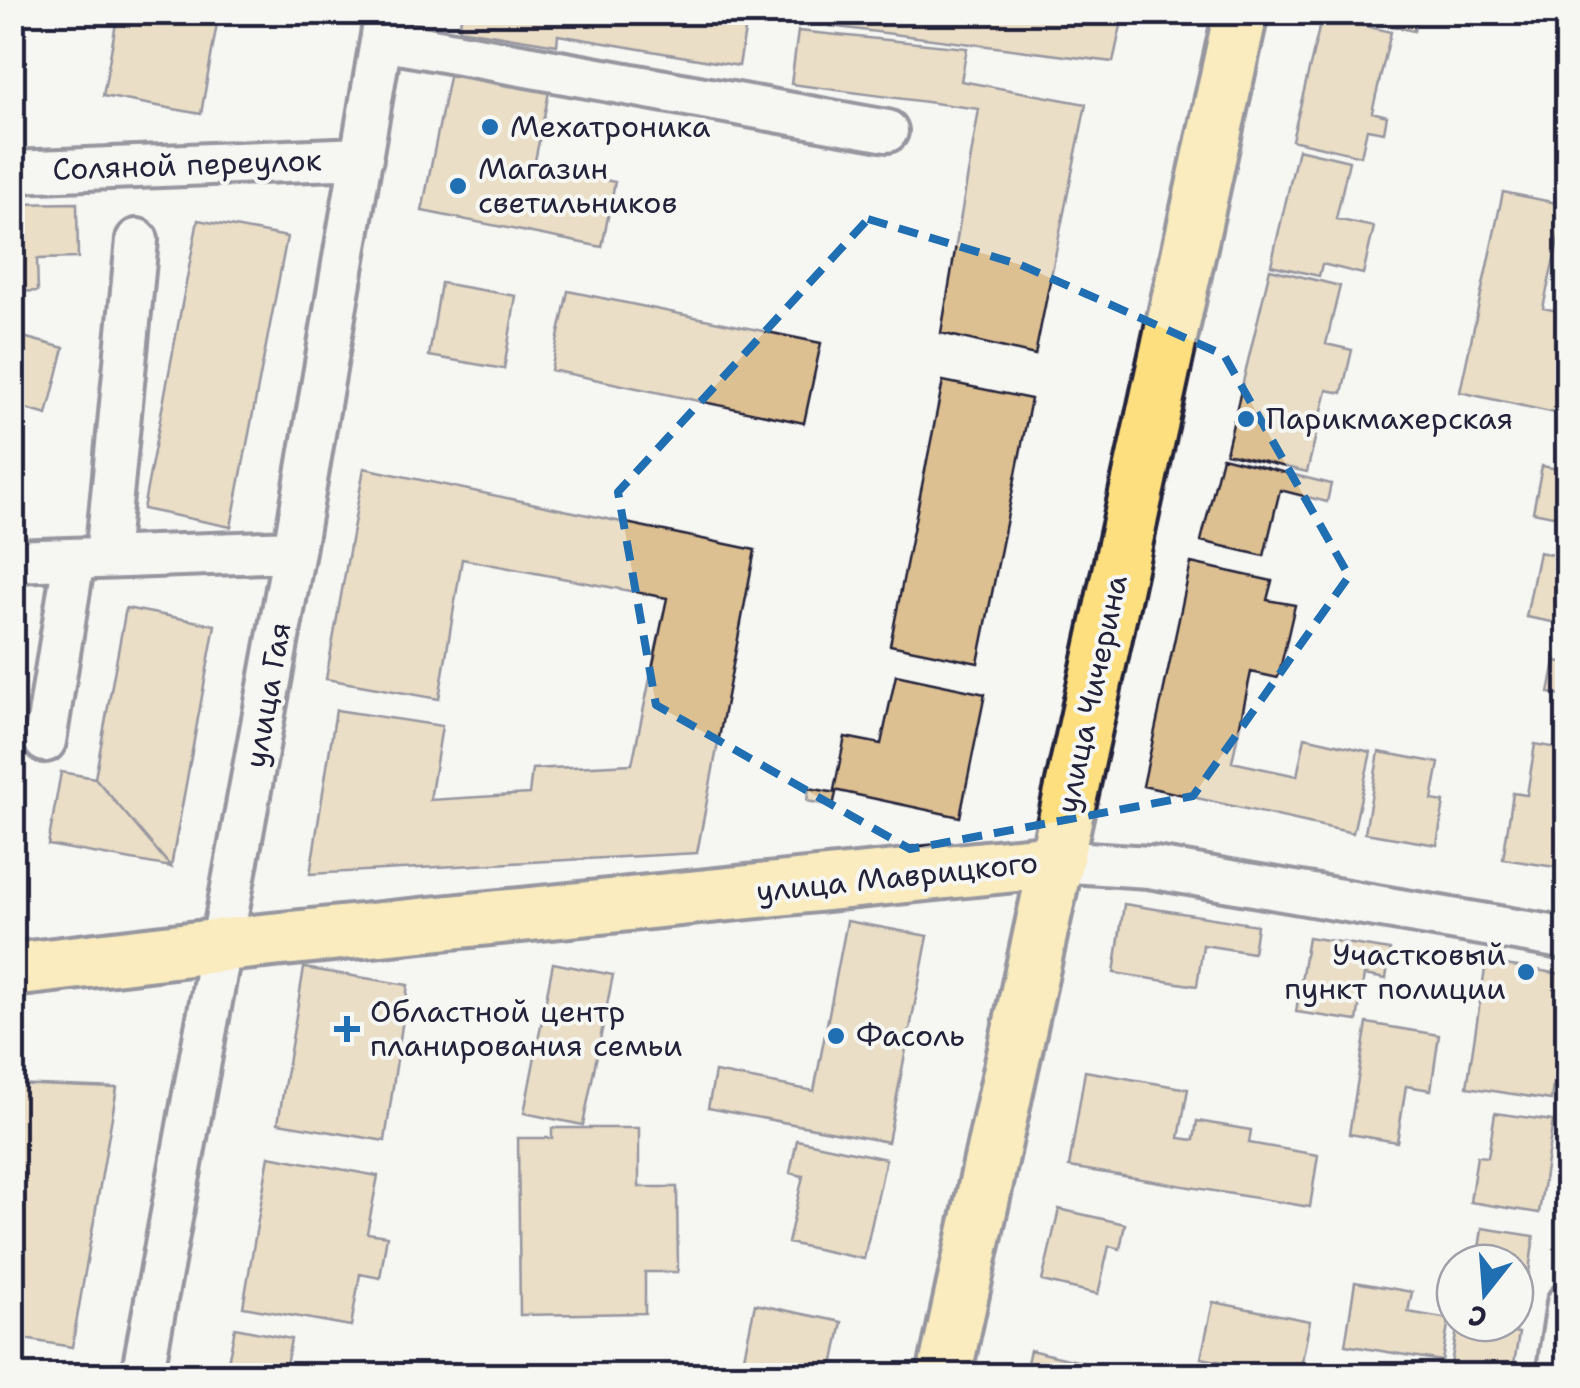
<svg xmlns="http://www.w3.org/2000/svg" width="1580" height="1388" font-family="'Shantell Sans',sans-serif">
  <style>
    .building { fill: #ddc091; stroke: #22223b; stroke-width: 2.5 }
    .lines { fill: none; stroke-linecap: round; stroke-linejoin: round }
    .minor-casing { stroke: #22223b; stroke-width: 48 }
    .major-casing { stroke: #22223b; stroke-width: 60 }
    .minor { stroke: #f6f6f2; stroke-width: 40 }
    .major { stroke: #fedf80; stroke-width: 52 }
    .marked { fill: none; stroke: #1f6fb2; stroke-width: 8; stroke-dasharray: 20 12; stroke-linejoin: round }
    .poi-dot { fill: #1f6fb2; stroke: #f6f6f2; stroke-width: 4 }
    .labels { text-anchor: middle; stroke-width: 8; stroke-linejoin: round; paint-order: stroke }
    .poi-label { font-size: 30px; fill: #22223b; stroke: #f6f6f2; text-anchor: start }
    .street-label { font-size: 30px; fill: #22223b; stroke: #f6f6f2 }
  </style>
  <rect width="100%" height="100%" fill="#f6f6f2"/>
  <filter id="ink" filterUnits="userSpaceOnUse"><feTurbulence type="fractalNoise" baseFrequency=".01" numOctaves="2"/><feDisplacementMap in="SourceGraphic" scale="20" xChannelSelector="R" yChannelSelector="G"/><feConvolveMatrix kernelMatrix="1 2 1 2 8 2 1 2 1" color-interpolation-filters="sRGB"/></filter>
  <g filter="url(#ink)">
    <path class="building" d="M118,12H219L201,114L103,96Z
      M462,12H824L822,25L748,13L739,66L558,35L557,45L459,29Z
      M831,12H1124L1113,62L829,26Z
      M1330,12H1418L1414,31Z
      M1322,16L1391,32L1372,112L1387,116L1384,132L1367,129L1361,156L1292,140Z
      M798,31L967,48L961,81L1086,104L1035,355L941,333L979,109L791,84Z
      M451,67L550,87L534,166L615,182L602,247L422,211Z
      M1298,149L1349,161L1336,219L1374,227L1363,274L1322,264L1319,276L1271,265Z
      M1503,192L1566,205L1543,308L1568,313V416L1460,392Z
      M77,203L78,258L37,259L38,291L12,292V204Z
      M198,220L287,237L231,527L143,509Z
      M1270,269L1340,286L1326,344L1352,350L1342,393L1327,390L1307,472L1226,453Z
      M441,283L516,296L504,369L429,356Z
      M568,291L821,343L804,423L551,370Z
      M12,334L64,348L47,415L12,405Z
      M943,381L1031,399L978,663L890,645Z
      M1222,457L1331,484L1327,502L1280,490L1264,556L1201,541Z
      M1542,466L1568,471V519L1533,512Z
      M364,468L755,550L697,853L310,874L336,710L442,726L430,800L529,794L532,769L632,764L667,598L462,559L439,699L326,679Z
      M1539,552L1568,558V625L1526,617Z
      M1191,563L1272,581L1267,600L1295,605L1278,678L1251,672L1232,762L1297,776L1305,737L1371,752L1353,833L1143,786Z
      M126,608L215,625L171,867L95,778Z
      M1555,661L1568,663V696L1549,693Z
      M896,675L985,694L960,817L834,790L845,737L881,744Z
      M1535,744L1568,750V869L1503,859L1513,793L1527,795Z
      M1379,752L1439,763L1432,800L1444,802L1437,845L1365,833Z
      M61,772L95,778L171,867L48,845Z
      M809,788L836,793L833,806L807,801Z
      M1124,904L1257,925L1253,953L1203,945L1197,986L1114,973Z
      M847,921L928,936L888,1142L708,1108L715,1072L814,1091Z
      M1308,937L1390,950L1386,979L1364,975L1357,1021L1296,1012Z
      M1486,962L1568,975L1551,1100L1467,1087Z
      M553,963L613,975L583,1125L524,1113Z
      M304,968L408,985L385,1141L278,1123Z
      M1367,1023L1439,1035L1431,1090L1406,1086L1397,1142L1349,1134Z
      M1085,1071L1188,1089L1179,1138L1194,1140L1197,1121L1251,1130L1249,1143L1318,1155L1310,1207L1069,1167Z
      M12,1084L117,1088L72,1347L12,1337Z
      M1495,1113L1553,1121L1539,1213L1470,1202L1477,1156L1488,1157Z
      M552,1128H639V1187H677L678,1272H645V1313L520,1315L518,1138H552Z
      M797,1140L886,1159L864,1259L788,1243L803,1176L790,1173Z
      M269,1156L378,1176L367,1233L387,1236L380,1278L360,1274L351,1326L243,1307Z
      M1059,1209L1125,1224L1120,1249L1109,1246L1098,1294L1042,1281Z
      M1482,1228L1534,1236L1524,1308L1515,1306V1263H1477Z
      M1355,1282L1412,1292L1408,1312L1449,1319L1442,1361L1345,1345Z
      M1213,1302L1310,1321L1299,1376L1201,1358Z
      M755,1304L842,1322L831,1376H740Z
      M1458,1323L1519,1333L1512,1376H1441L1443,1369L1450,1370Z
      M235,1328L291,1339L284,1376H225Z
      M1030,1350L1102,1367L1100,1376H1024Z"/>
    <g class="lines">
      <g class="minor-casing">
        <path id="minor" d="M382,40L887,131
          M12,172L362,158
          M106,557L137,240
          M12,561L294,551
          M45,741L74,559
          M1055,861L1149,867L1568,939
          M142,1376L294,551L386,12
          M1557,1376L1568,1303"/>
      </g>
      <g class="major-casing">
        <path id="major" d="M12,970L223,945L1055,861
          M944,1376L1241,12"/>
      </g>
      <use href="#minor" class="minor"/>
      <use href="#major" class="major"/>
    </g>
  </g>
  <path d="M0 0H1580V1388H0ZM868,219L1021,265L1224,355L1349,576L1193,796L910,849L656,705L618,492Z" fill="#f6f6f2" fill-opacity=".55" fill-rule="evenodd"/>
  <path class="marked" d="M868,219L1021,265L1224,355L1349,576L1193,796L910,849L656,705L618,492Z"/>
  <g class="poi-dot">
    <circle cx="490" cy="127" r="10"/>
    <circle cx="458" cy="186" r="10"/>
    <circle cx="1246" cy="419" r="10"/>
    <circle cx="1526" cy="972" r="10"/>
    <path d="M342 1014h10v10h10v10h-10v10h-10v-10h-10v-10h10z"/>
    <circle cx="836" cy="1036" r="10"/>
  </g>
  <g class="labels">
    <g class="poi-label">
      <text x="510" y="137">Мехатроника</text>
      <text x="478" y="179">Магазин<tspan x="478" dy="34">светильников</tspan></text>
      <text x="1266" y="429">Парикмахерская</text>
      <text x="1506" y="965" text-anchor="end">Участковый<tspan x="1506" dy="34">пункт полиции</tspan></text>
      <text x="370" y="1022">Областной центр<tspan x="370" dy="34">планирования семьи</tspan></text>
      <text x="856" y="1046">Фасоль</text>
    </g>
    <g class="street-label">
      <text transform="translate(187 165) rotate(-2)" y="10">Соляной переулок</text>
      <text transform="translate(1092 694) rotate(-78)" y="10">улица Чичерина</text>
      <text transform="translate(268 695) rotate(-80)" y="10">улица Гая</text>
      <text transform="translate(897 877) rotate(-6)" y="10">улица Маврицкого</text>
    </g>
  </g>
  <rect width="1580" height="1388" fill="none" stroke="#f6f6f2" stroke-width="50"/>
  <rect x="25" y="25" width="1530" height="1338" fill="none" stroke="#22223b" stroke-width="4" filter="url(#ink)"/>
  <g transform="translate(1485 1293) rotate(197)"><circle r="48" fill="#f6f6f2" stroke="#a1a1a9" stroke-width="2.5"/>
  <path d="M0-8L18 38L0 25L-18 38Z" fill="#1f6fb2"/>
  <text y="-15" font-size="28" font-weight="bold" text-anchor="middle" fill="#22223b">С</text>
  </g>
</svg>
